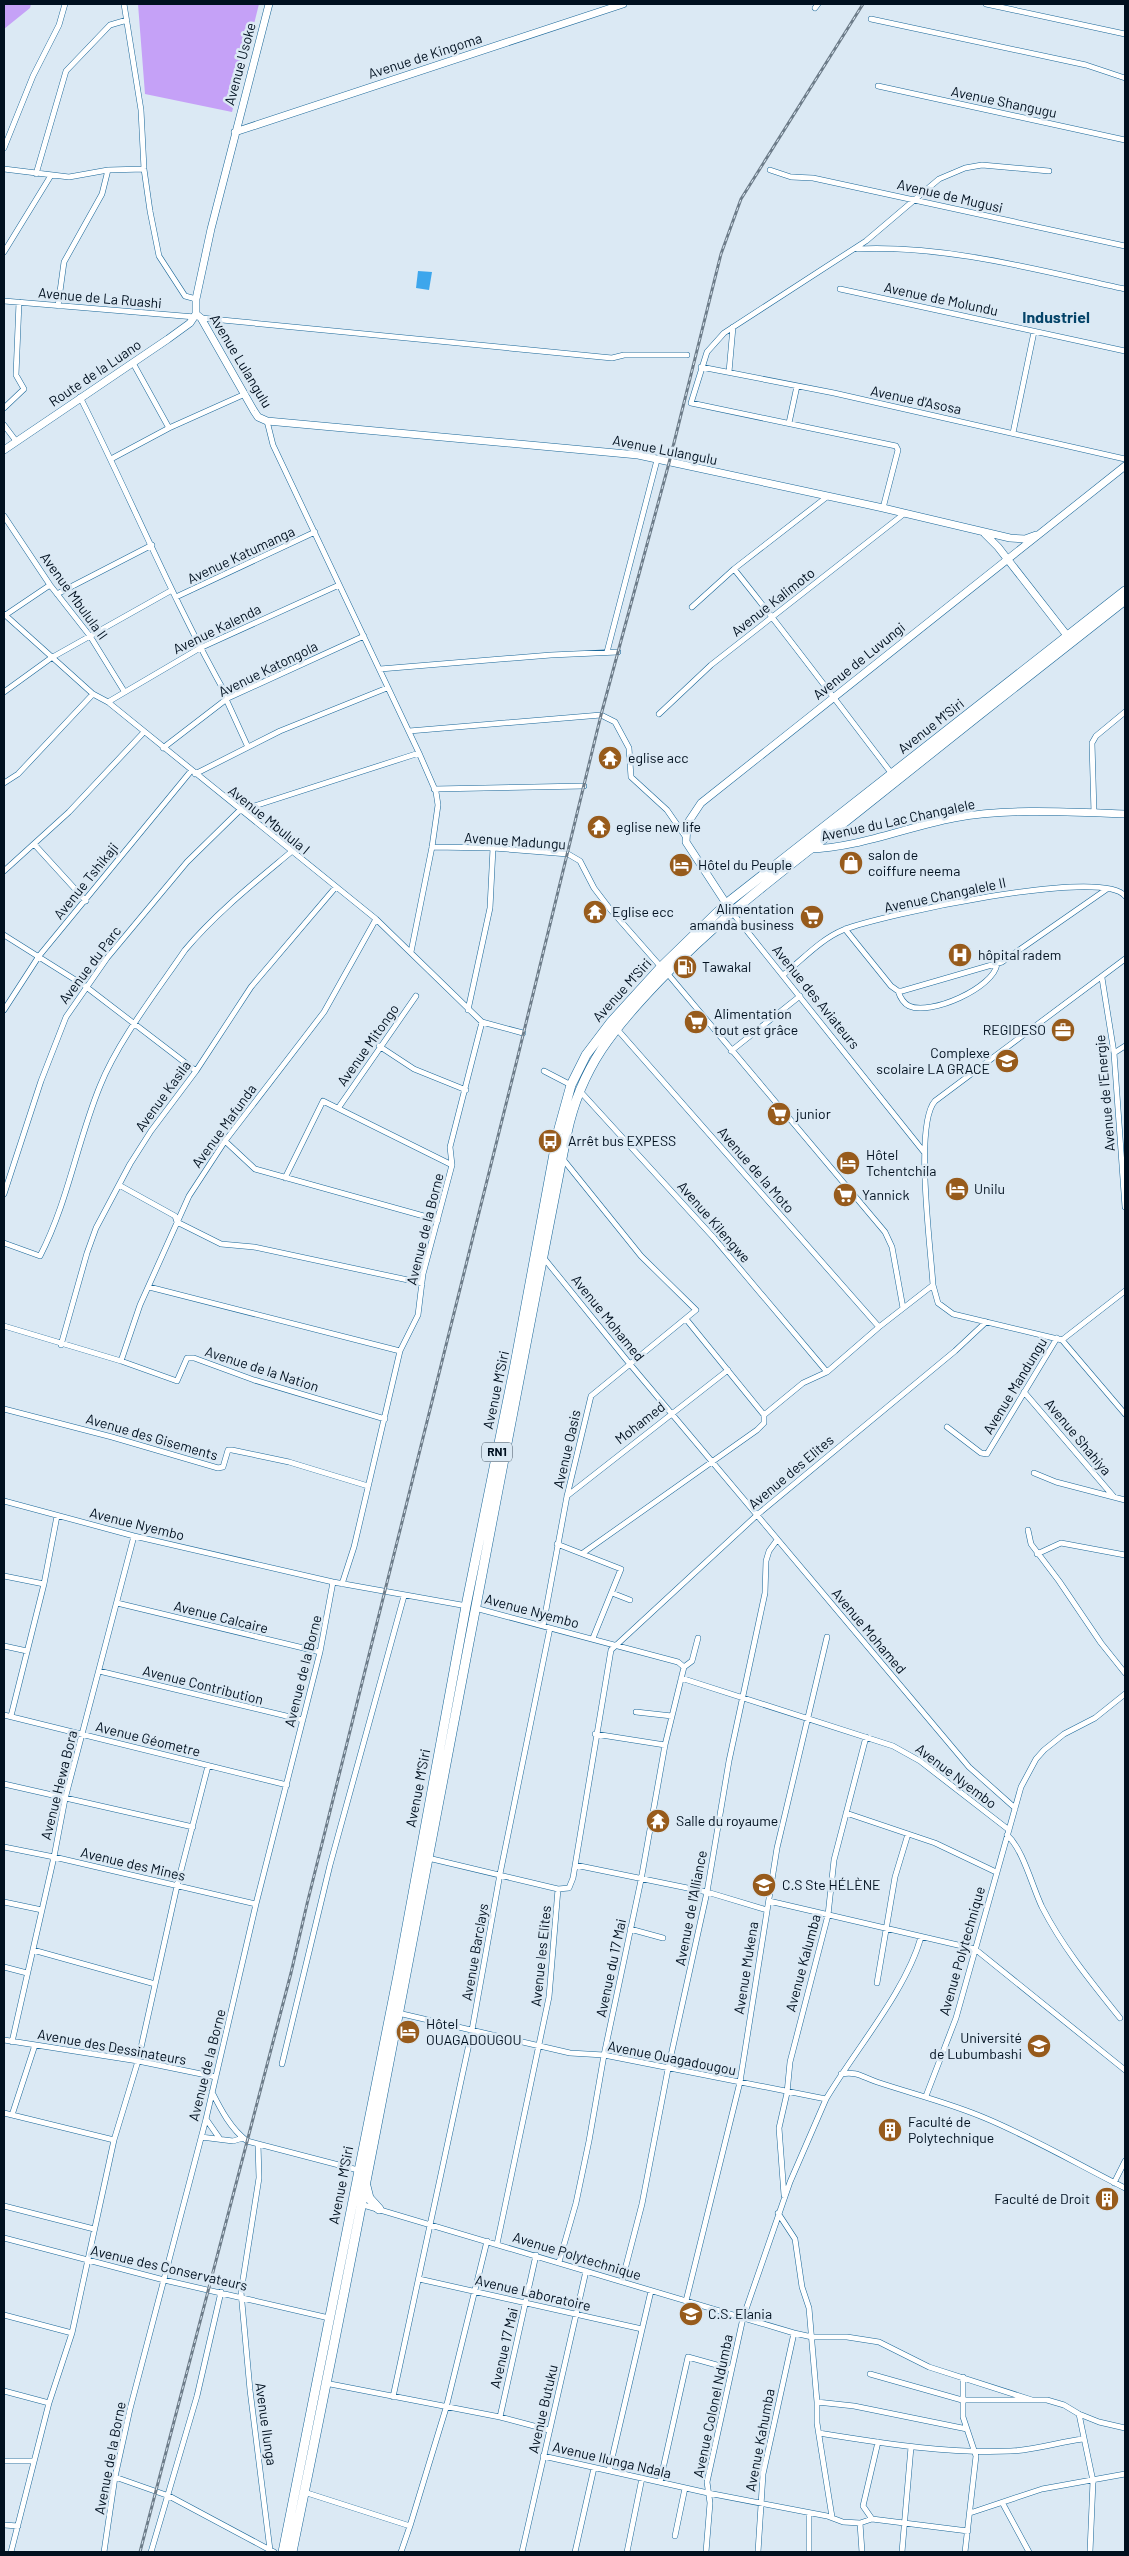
<svg xmlns="http://www.w3.org/2000/svg" width="1129" height="2556" font-family="Barlow,sans-serif">
  <style>
    .green { fill: #c5a1f7 }
    .water { fill: #3da6ec }
    .lines { fill: none; stroke-linecap: round; stroke-linejoin: round }
    .street-casing { stroke: #186698; stroke-width: 6 }
    .secondary-casing { stroke: #186698; stroke-width: 8 }
    .highway-casing { stroke: #186698; stroke-width: 10 }
    .street { stroke: #fff; stroke-width: 5 }
    .secondary { stroke: #fff; stroke-width: 7 }
    .highway { stroke: #fff; stroke-width: 9 }
    .rail-casing { stroke: #6d7c89; stroke-width: 3 }
    .rail { stroke: #dbe9f4; stroke-width: 1; stroke-dasharray: 4; stroke-linecap: butt }
    .labels { text-anchor: middle; stroke-width: 5; stroke-linejoin: round; paint-order: stroke }
    .shield { fill: #dbe9f4; stroke: #42515f; stroke-width: 1 }
    .shield-label { font-size: 12px; font-weight: bold; fill: #00101f }
    .street-label { font-size: 14px; fill: #00101f; stroke: #dbe9f4 }
    .poi-label { font-size: 14px; fill: #00101f; stroke: #dbe9f4; text-anchor: start }
    .quarter-label { font-size: 16px; font-weight: bold; fill: #054469; stroke: #dbe9f4 }
  </style>
  <rect width="100%" height="100%" fill="#dbe9f4"/>
  <path class="green" d="M4,4H31L30,8L4,29Z
    M138,4H259L232,112L145,94Z"/>
  <path class="water" d="M418,271L432,272L429,290L416,288Z"/>
  <g class="lines">
    <g class="street-casing">
      <path id="street" d="M124,4L141,110L144,169L150,211L159,256L185,296L196,299
        M986,4L1125,34
        M815,8L818,4
        M871,19L1086,65L1125,78
        M878,86L1125,140
        M4,148L33,76L59,25L65,4
        M4,169L69,177L108,170L144,169
        M770,170L791,177L813,178L1125,246
        M36,174L66,71L110,25L127,20
        M857,249C948,245 1037,270 1125,289
        M4,252L50,177
        M840,289L1125,351
        M4,301L195,317
        M58,306L64,262L102,194L108,170
        M201,318L612,358L624,355H687
        M133,363L169,428
        M701,367L834,393L1125,459
        M729,372L733,327
        M80,397C130,496 173,601 228,698
        M4,408L24,389L16,375L19,302
        M267,421L273,445L419,753L436,792L438,805L432,847L411,952
        M789,423L797,386
        M4,425L16,441
        M1013,433L1034,332
        M111,459L169,428L245,394
        M883,508L898,450L896,446L691,403L707,352L724,333L866,241L939,179L965,168L982,165L1049,171
        M4,516L50,585L90,636L124,691
        M734,569C788,636 839,705 892,774
        M57,594L152,545
        M176,597L315,532
        M692,607L734,569L828,496
        M4,614L93,694L108,702L376,919L482,1022L523,1033
        M4,616L50,585
        M607,652L657,460
        M380,669L551,655L618,652
        M4,692L51,658L172,590
        M226,699L247,745
        M108,702L200,648L339,585
        M659,714L711,665L905,513
        M409,731L601,715L615,722L629,748L631,777L667,810L685,836
        M163,748L228,698L364,636
        M195,774L280,731L387,688
        M4,783L18,774L93,694
        M434,789L584,786
        M1094,813L1092,743L1096,736L1125,712
        M34,844L86,901
        M432,847L493,848L568,854L580,861L594,888L610,909L661,967
        M4,871L69,812L144,732
        M731,911L924,1152
        M845,929L891,986L898,991H902L1002,962L1107,889
        M4,935L85,986L196,1071
        M1125,959L935,1101C914,1124 931,1250 933,1285L938,1303L953,1314L1062,1340L1125,1414
        M667,973L885,1232L892,1247L903,1308
        M783,975C802,960 821,939 843,930C881,915 1102,867 1125,896
        M1102,978L1114,1053L1125,1207
        M898,991C900,997 903,1003 909,1006C930,1016 994,988 997,964
        M4,1010L39,956L191,771
        M468,1010L490,908L493,848
        M616,1028L879,1327
        M379,1046L414,1069L466,1090
        M731,1051L800,996
        M1114,1053L1125,1046
        M544,1071L571,1085
        M579,1090L714,1238L827,1372
        M339,1107L416,996
        M225,1141L255,1169L438,1220
        M285,1178L323,1101L452,1165
        M119,1185L175,1216L177,1222L221,1244L254,1247L422,1283
        M4,1194L41,1081L66,1017L107,958L187,862L239,811L419,753
        M4,1243L40,1256C68,1202 77,1142 100,1086C118,1041 157,991 185,950C216,913 254,883 291,852
        M543,1257L629,1363L969,1767L1015,1808
        M149,1287L400,1351
        M686,1319L764,1415
        M4,1326L121,1361L177,1381L187,1358H194L254,1380L385,1419
        M1062,1340L1125,1291
        M61,1345L87,1253L96,1228L130,1164L151,1131L196,1071L251,987L335,888
        M121,1361L140,1305L189,1196L225,1141L324,1012L376,919
        M1024,1392L1114,1497
        M4,1409L112,1437L218,1468L223,1467L228,1450H232L289,1462L368,1486
        M947,1427L981,1453L987,1454L1057,1338
        M1034,1473L1056,1482L1125,1500
        M567,1496L728,1370
        M4,1501L134,1536L333,1582L467,1606
        M1028,1530L1031,1544L1059,1581L1101,1643L1125,1673
        M557,1544L621,1569L593,1638
        M583,1553L757,1430L764,1423V1415L803,1383L827,1372L879,1327L933,1285
        M1037,1554L1061,1543L1125,1555
        M4,1576L44,1584
        M342,1584L354,1547L400,1351L418,1315L423,1274L452,1165L450,1147L482,1022
        M612,1593L630,1600
        M117,1603L320,1652
        M475,1608L678,1662L684,1667L665,1745L641,1880L604,2055L589,2141L576,2203L559,2262
        M543,1626L567,1496L591,1396L696,1310L641,1256L562,1158
        M4,1646L27,1651
        M684,1667L692,1661L698,1638
        M99,1671L303,1720
        M681,1678L893,1746L920,1761L1009,1830
        M636,1712L672,1716
        M4,1715L287,1785
        M11,1716L44,1584L57,1516
        M595,1734L665,1745
        M4,1784L193,1827
        M846,1813L935,1843L996,1872
        M1007,1835C1023,1849 1032,1886 1042,1907C1063,1948 1092,1983 1120,2018
        M4,1847L54,1857L256,1904
        M428,1858L558,1889L549,1997L497,2244
        M575,1865L707,1892L767,1910
        M558,1889L569,1888L573,1878L611,1650L757,1515L955,1351L986,1322
        M769,1901L975,1949L1125,2070
        M4,1902L42,1910
        M630,1929L663,1938
        M33,1950L155,1984
        M4,1967L27,1973
        M877,1983L895,1877L908,1834
        M398,2013L570,2053L604,2055L826,2099C855,2050 906,1991 921,1937
        M4,2040L138,2061L216,2077
        M12,2042L54,1857L65,1799L134,1536
        M282,2064L330,1865L404,1596
        M841,2074C857,2071 862,2077 877,2082C913,2094 950,2103 985,2118C1033,2138 1079,2165 1125,2188
        M212,2092C221,2110 231,2129 247,2141L358,2170
        M926,2096L956,2018L1021,1787L1036,1759L1044,1750L1064,1734L1095,1718L1125,1694
        M4,2113L114,2140
        M12,2115L35,2045
        M206,2119L220,2139
        M201,2137L233,2141L243,2138
        M258,2144L259,2178L241,2292L250,2390L270,2550L274,2552
        M1114,2183L1125,2161
        M784,2195L779,2128L787,2093L790,2062L828,1915L834,1860L866,1737
        M360,2204L794,2333L812,2337H847L879,2342L929,2367L1032,2400
        M4,2206L94,2229
        M778,2213L795,2239L802,2287L809,2308L817,2402V2423L832,2517
        M4,2238L164,2280L329,2318
        M419,2279L642,2329
        M622,2281L642,2204L668,2069L707,1892L729,1761L765,1593L766,1561L769,1551L777,1540
        M686,2301L740,2082L777,1848L827,1637
        M4,2315L72,2333
        M870,2374L962,2400H1047L1064,2405L1079,2414L1099,2422L1125,2428
        M963,2377V2417L976,2456L965,2552
        M325,2383L500,2417L549,2430
        M4,2391L49,2403
        M393,2397L472,2030L500,1874L550,1628
        M817,2402L854,2406L967,2429
        M1079,2414L1093,2481L1090,2552
        M500,2417L536,2255
        M819,2433C882,2443 946,2454 1011,2451C1035,2450 1059,2442 1083,2439
        M543,2456L708,2493L827,2516L843,2522L860,2523L862,2552
        M4,2461H34
        M609,2471L651,2291
        M115,2477L169,2496L270,2550
        M660,2482L688,2357L731,2369
        M304,2492L410,2526L401,2552
        M1003,2504L1029,2552
        M970,2513L1042,2489L1125,2474
        M872,2519L863,2506L878,2442
        M860,2523L872,2519L968,2531
        M4,2525L18,2526
        M410,2526L446,2408L487,2241
        M675,2536L685,2488
        M11,2552L49,2403L72,2333L114,2140L138,2061L177,1886L208,1766
        M104,2552L115,2477L130,2409L206,2119L256,1904L320,1652L333,1582
        M151,2552L197,2396L221,2292
        M522,2552L586,2271
        M575,2552L594,2468
        M627,2552L642,2478
        M706,2552L710,2503L707,2482L743,2318L790,2182L826,2099
        M758,2552L763,2474L794,2333
        M809,2552V2513
        M902,2552L911,2447"/>
    </g>
    <g class="secondary-casing">
      <path id="secondary" d="M235,132L623,4
        M196,314L201,318L254,411L258,417L267,421L638,455L883,508L1010,538L1025,539L1036,535
        M196,314V299L211,229L269,4
        M4,450L168,339L190,323L196,314
        M985,534L998,547L1069,638
        M809,849C858,848 906,827 954,818C1009,808 1070,812 1125,814
        M731,911L686,842L687,824L701,803L1125,466"/>
    </g>
    <g class="highway-casing">
      <path id="highway" d="M366,2186L369,2198L379,2209
        M283,2552L398,1975L466,1606L515,1364L558,1132L571,1085L586,1055L611,1022L661,967L726,904L1125,591
        M292,2552C389,2080 474,1606 567,1133C581,1067 614,1028 659,981C722,914 795,862 866,805C952,736 1038,668 1125,600"/>
    </g>
    <use href="#street" class="street"/>
    <use href="#secondary" class="secondary"/>
    <use href="#highway" class="highway"/>
    <g class="rail-casing">
      <path id="rail" d="M140,2552L291,1973L307,1904L517,1060L601,715L669,463L721,254L741,199L863,4"/>
    </g>
    <use href="#rail" class="rail"/>
  </g>
  <defs>
    <g id="temple-disc" transform="scale(1.25)"><circle r="9.5" fill="#975b1c" stroke="#dbe9f4"/><path d="M0-6L5-2H3V0L6.5 2.5H4V6H1.5V3h-3V6H-4V2.5H-6.5L-3 0V-2H-5Z" fill="#fff"/></g>
    <g id="shop-disc" transform="scale(1.25)"><circle r="9.5" fill="#975b1c" stroke="#dbe9f4"/><path d="M-5-2.5h2.3a2.7 3.5 0 0 1 5.4 0H5L5.5 6h-11ZM-1.5-2.5h3a1.5 2.3 0 0 0-3 0Z" fill="#fff"/></g>
    <g id="hotel-disc" transform="scale(1.25)"><circle r="9.5" fill="#975b1c" stroke="#dbe9f4"/><path d="M-6-4.5h1.5V1H6V5H4.5V3h-9V5H-6ZM-4 0a1.8 1.8 0 1 1 3.6 0ZM.5 0V-2.5h3Q6-2.5 6 0Z" fill="#fff"/></g>
    <g id="supermarket-disc" transform="scale(1.25)"><circle r="9.5" fill="#975b1c" stroke="#dbe9f4"/><path d="M-6-5.5h2.5l.6 2H6L4.5 2H-2.5L-4.4-4H-6ZM-1.5 3.2a1.3 1.3 0 1 0 .1 0ZM3 3.2a1.3 1.3 0 1 0 .1 0Z" fill="#fff"/></g>
    <g id="hospital-disc" transform="scale(1.25)"><circle r="9.5" fill="#975b1c" stroke="#dbe9f4"/><path d="M-5-5h3v3.5h4V-5h3V5h-3V1.5h-4V5h-3Z" fill="#fff"/></g>
    <g id="fuel-disc" transform="scale(1.25)"><circle r="9.5" fill="#975b1c" stroke="#dbe9f4"/><path d="M-5.5-6h7V0h2V4h1.3V-2.5L3-4.5l.8-.8L6-3V5H2.5V1h-1V6h-7ZM-4.2-4.7v3.2H.2V-4.7Z" fill="#fff"/></g>
    <g id="office-disc" transform="scale(1.25)"><circle r="9.5" fill="#975b1c" stroke="#dbe9f4"/><path d="M-6-3h4V-5.5h4V-3h4V5H-6ZM-1-4.5V-3h2v-1.5ZM-6 0V1H6V0Z" fill="#fff"/></g>
    <g id="school-disc" transform="scale(1.25)"><circle r="9.5" fill="#975b1c" stroke="#dbe9f4"/><path d="M0-5L7-2L0 1L-7-2ZM-4 1L0 2.5L4 1V4Q0 6-4 4Z" fill="#fff"/></g>
    <g id="bus-disc" transform="scale(1.25)"><circle r="9.5" fill="#975b1c" stroke="#dbe9f4"/><path d="M-5-6H5V4H4V6H2V4H-2V6H-4V4H-5ZM-3.5-4V0h7V-4ZM-3.5 1.2v1.5H-2V1.2ZM2 1.2v1.5H3.5V1.2Z" fill="#fff"/></g>
    <g id="university-disc" transform="scale(1.25)"><circle r="9.5" fill="#975b1c" stroke="#dbe9f4"/><path d="M0-5L7-2L0 1L-7-2ZM-4 1L0 2.5L4 1V4Q0 6-4 4Z" fill="#fff"/></g>
    <g id="building-disc" transform="scale(1.25)"><circle r="9.5" fill="#975b1c" stroke="#dbe9f4"/><path d="M-4-6H4V6H1V3H-1V6H-4ZM-2.5-4.3h1.7v1.8h-1.7ZM.8-4.3h1.7v1.8H.8ZM-2.5-1h1.7V.8h-1.7ZM.8-1h1.7V.8H.8Z" fill="#fff"/></g>
  </defs>
  <g fill-rule="evenodd">
    <use href="#temple-disc" x="610" y="758"/>
    <use href="#temple-disc" x="599" y="827"/>
    <use href="#shop-disc" x="851" y="863"/>
    <use href="#hotel-disc" x="681" y="865"/>
    <use href="#temple-disc" x="595" y="912"/>
    <use href="#supermarket-disc" x="812" y="917"/>
    <use href="#hospital-disc" x="960" y="955"/>
    <use href="#fuel-disc" x="685" y="967"/>
    <use href="#supermarket-disc" x="696" y="1022"/>
    <use href="#office-disc" x="1063" y="1030"/>
    <use href="#school-disc" x="1007" y="1061"/>
    <use href="#supermarket-disc" x="779" y="1114"/>
    <use href="#bus-disc" x="550" y="1141"/>
    <use href="#hotel-disc" x="848" y="1163"/>
    <use href="#hotel-disc" x="957" y="1189"/>
    <use href="#supermarket-disc" x="845" y="1195"/>
    <use href="#temple-disc" x="658" y="1821"/>
    <use href="#school-disc" x="764" y="1885"/>
    <use href="#hotel-disc" x="408" y="2032"/>
    <use href="#university-disc" x="1039" y="2046"/>
    <use href="#building-disc" x="890" y="2130"/>
    <use href="#building-disc" x="1107" y="2199"/>
    <use href="#school-disc" x="691" y="2314"/>
  </g>
  <g class="labels">
    <rect class="shield" x="482" y="1442.5" width="30" height="19" rx="4"/>
    <g class="shield-label">
      <text x="497" y="1456">RN1</text>
    </g>
    <g class="street-label">
      <text transform="translate(425 56) rotate(-18)" y="5">Avenue de Kingoma</text>
      <text transform="translate(240 64) rotate(-75)" y="5">Avenue Usoke</text>
      <text transform="translate(1004 102) rotate(12)" y="5">Avenue Shangugu</text>
      <text transform="translate(950 196) rotate(13)" y="5">Avenue de Mugusi</text>
      <text transform="translate(100 298) rotate(5)" y="5">Avenue de La Ruashi</text>
      <text transform="translate(941 299) rotate(12)" y="5">Avenue de Molundu</text>
      <text transform="translate(241 361) rotate(59)" y="5">Avenue Lulangulu</text>
      <text transform="translate(95 373) rotate(-34)" y="5">Route de la Luano</text>
      <text transform="translate(916 400) rotate(12)" y="5">Avenue d'Asosa</text>
      <text transform="translate(665 450) rotate(11)" y="5">Avenue Lulangulu</text>
      <text transform="translate(241 555) rotate(-25)" y="5">Avenue Katumanga</text>
      <text transform="translate(74 596) rotate(54)" y="5">Avenue Mbulula II</text>
      <text transform="translate(773 602) rotate(-38)" y="5">Avenue Kalimoto</text>
      <text transform="translate(217 629) rotate(-26)" y="5">Avenue Kalenda</text>
      <text transform="translate(859 661) rotate(-39)" y="5">Avenue de Luvungi</text>
      <text transform="translate(268 669) rotate(-26)" y="5">Avenue Katongola</text>
      <text transform="translate(931 726) rotate(-38)" y="5">Avenue M'Siri</text>
      <text transform="translate(269 820) rotate(39)" y="5">Avenue Mbulula I</text>
      <text transform="translate(898 820) rotate(-12)" y="5">Avenue du Lac Changalele</text>
      <text transform="translate(515 841) rotate(4)" y="5">Avenue Madungu</text>
      <text transform="translate(86 881) rotate(-51)" y="5">Avenue Tshikaji</text>
      <text transform="translate(945 895) rotate(-12)" y="5">Avenue Changalele II</text>
      <text transform="translate(90 965) rotate(-53)" y="5">Avenue du Parc</text>
      <text transform="translate(622 990) rotate(-48)" y="5">Avenue M'Siri</text>
      <text transform="translate(816 997) rotate(51)" y="5">Avenue des Aviateurs</text>
      <text transform="translate(368 1045) rotate(-55)" y="5">Avenue Mitongo</text>
      <text transform="translate(1105 1093) rotate(-95)" y="5">Avenue de l'Energie</text>
      <text transform="translate(163 1096) rotate(-54)" y="5">Avenue Kasila</text>
      <text transform="translate(224 1126) rotate(-54)" y="5">Avenue Mafunda</text>
      <text transform="translate(756 1170) rotate(49)" y="5">Avenue de la Moto</text>
      <text transform="translate(714 1222) rotate(49)" y="5">Avenue Kilengwe</text>
      <text transform="translate(425 1229) rotate(-76)" y="5">Avenue de la Borne</text>
      <text transform="translate(608 1318) rotate(51)" y="5">Avenue Mohamed</text>
      <text transform="translate(262 1369) rotate(18)" y="5">Avenue de la Nation</text>
      <text transform="translate(1015 1386) rotate(-59)" y="5">Avenue Mandungu</text>
      <text transform="translate(496 1390) rotate(-78)" y="5">Avenue M'Siri</text>
      <text transform="translate(640 1423) rotate(-38)" y="5">Mohamed</text>
      <text transform="translate(152 1437) rotate(16)" y="5">Avenue des Gisements</text>
      <text transform="translate(1078 1437) rotate(50)" y="5">Avenue Shahiya</text>
      <text transform="translate(567 1449) rotate(-77)" y="5">Avenue Oasis</text>
      <text transform="translate(791 1472) rotate(-40)" y="5">Avenue des Elites</text>
      <text transform="translate(137 1524) rotate(14)" y="5">Avenue Nyembo</text>
      <text transform="translate(532 1611) rotate(15)" y="5">Avenue Nyembo</text>
      <text transform="translate(221 1617) rotate(14)" y="5">Avenue Calcaire</text>
      <text transform="translate(869 1631) rotate(50)" y="5">Avenue Mohamed</text>
      <text transform="translate(303 1671) rotate(-76)" y="5">Avenue de la Borne</text>
      <text transform="translate(203 1685) rotate(14)" y="5">Avenue Contribution</text>
      <text transform="translate(148 1739) rotate(14)" y="5">Avenue Géometre</text>
      <text transform="translate(956 1776) rotate(37)" y="5">Avenue Nyembo</text>
      <text transform="translate(59 1785) rotate(-76)" y="5">Avenue Hewa Bora</text>
      <text transform="translate(418 1788) rotate(-79)" y="5">Avenue M'Siri</text>
      <text transform="translate(133 1864) rotate(13)" y="5">Avenue des Mines</text>
      <text transform="translate(691 1908) rotate(-79)" y="5">Avenue de l'Alliance</text>
      <text transform="translate(962 1951) rotate(-74)" y="5">Avenue Polytechnique</text>
      <text transform="translate(475 1952) rotate(-80)" y="5">Avenue Barclays</text>
      <text transform="translate(541 1956) rotate(-84)" y="5">Avenue les Elites</text>
      <text transform="translate(803 1963) rotate(-75)" y="5">Avenue Kalumba</text>
      <text transform="translate(611 1968) rotate(-78)" y="5">Avenue du 17 Mai</text>
      <text transform="translate(746 1968) rotate(-81)" y="5">Avenue Mukena</text>
      <text transform="translate(112 2047) rotate(10)" y="5">Avenue des Dessinateurs</text>
      <text transform="translate(672 2058) rotate(11)" y="5">Avenue Ouagadougou</text>
      <text transform="translate(207 2065) rotate(-76)" y="5">Avenue de la Borne</text>
      <text transform="translate(341 2185) rotate(-79)" y="5">Avenue M'Siri</text>
      <text transform="translate(577 2256) rotate(17)" y="5">Avenue Polytechnique</text>
      <text transform="translate(169 2268) rotate(13)" y="5">Avenue des Conservateurs</text>
      <text transform="translate(533 2293) rotate(13)" y="5">Avenue Laboratoire</text>
      <text transform="translate(504 2348) rotate(-77)" y="5">Avenue 17 Mai</text>
      <text transform="translate(713 2406) rotate(-78)" y="5">Avenue Colonel Ndumba</text>
      <text transform="translate(543 2409) rotate(-77)" y="5">Avenue Butuku</text>
      <text transform="translate(266 2424) rotate(82)" y="5">Avenue Ilunga</text>
      <text transform="translate(760 2440) rotate(-79)" y="5">Avenue Kahumba</text>
      <text transform="translate(110 2458) rotate(-79)" y="5">Avenue de la Borne</text>
      <text transform="translate(612 2460) rotate(13)" y="5">Avenue Ilunga Ndala</text>
    </g>
    <g class="poi-label">
      <text x="628" y="763">eglise acc</text>
      <text x="616" y="832">eglise new life</text>
      <text x="868" y="860">salon de<tspan x="868" dy="16">coiffure neema</tspan></text>
      <text x="698" y="870">Hôtel du Peuple</text>
      <text x="794" y="914" text-anchor="end">Alimentation<tspan x="794" dy="16">amanda business</tspan></text>
      <text x="612" y="917">Eglise ecc</text>
      <text x="978" y="960">hôpital radem</text>
      <text x="702" y="972">Tawakal</text>
      <text x="714" y="1019">Alimentation<tspan x="714" dy="16">tout est grâce</tspan></text>
      <text x="1046" y="1035" text-anchor="end">REGIDESO</text>
      <text x="990" y="1058" text-anchor="end">Complexe<tspan x="990" dy="16">scolaire LA GRACE</tspan></text>
      <text x="796" y="1119">junior</text>
      <text x="568" y="1146">Arrêt bus EXPESS</text>
      <text x="866" y="1160">Hôtel<tspan x="866" dy="16">Tchentchila</tspan></text>
      <text x="974" y="1194">Unilu</text>
      <text x="862" y="1200">Yannick</text>
      <text x="676" y="1826">Salle du royaume</text>
      <text x="782" y="1890">C.S Ste HÉLÈNE</text>
      <text x="426" y="2029">Hôtel<tspan x="426" dy="16">OUAGADOUGOU</tspan></text>
      <text x="1022" y="2043" text-anchor="end">Université<tspan x="1022" dy="16">de Lubumbashi</tspan></text>
      <text x="908" y="2127">Faculté de<tspan x="908" dy="16">Polytechnique</tspan></text>
      <text x="1090" y="2204" text-anchor="end">Faculté de Droit</text>
      <text x="708" y="2319">C.S. Elania</text>
    </g>
    <g class="quarter-label">
      <text x="1056" y="323">Industriel</text>
    </g>
  </g>
  <rect width="1129" height="2556" fill="none" stroke="#00101f" stroke-width="10"/>
</svg>
